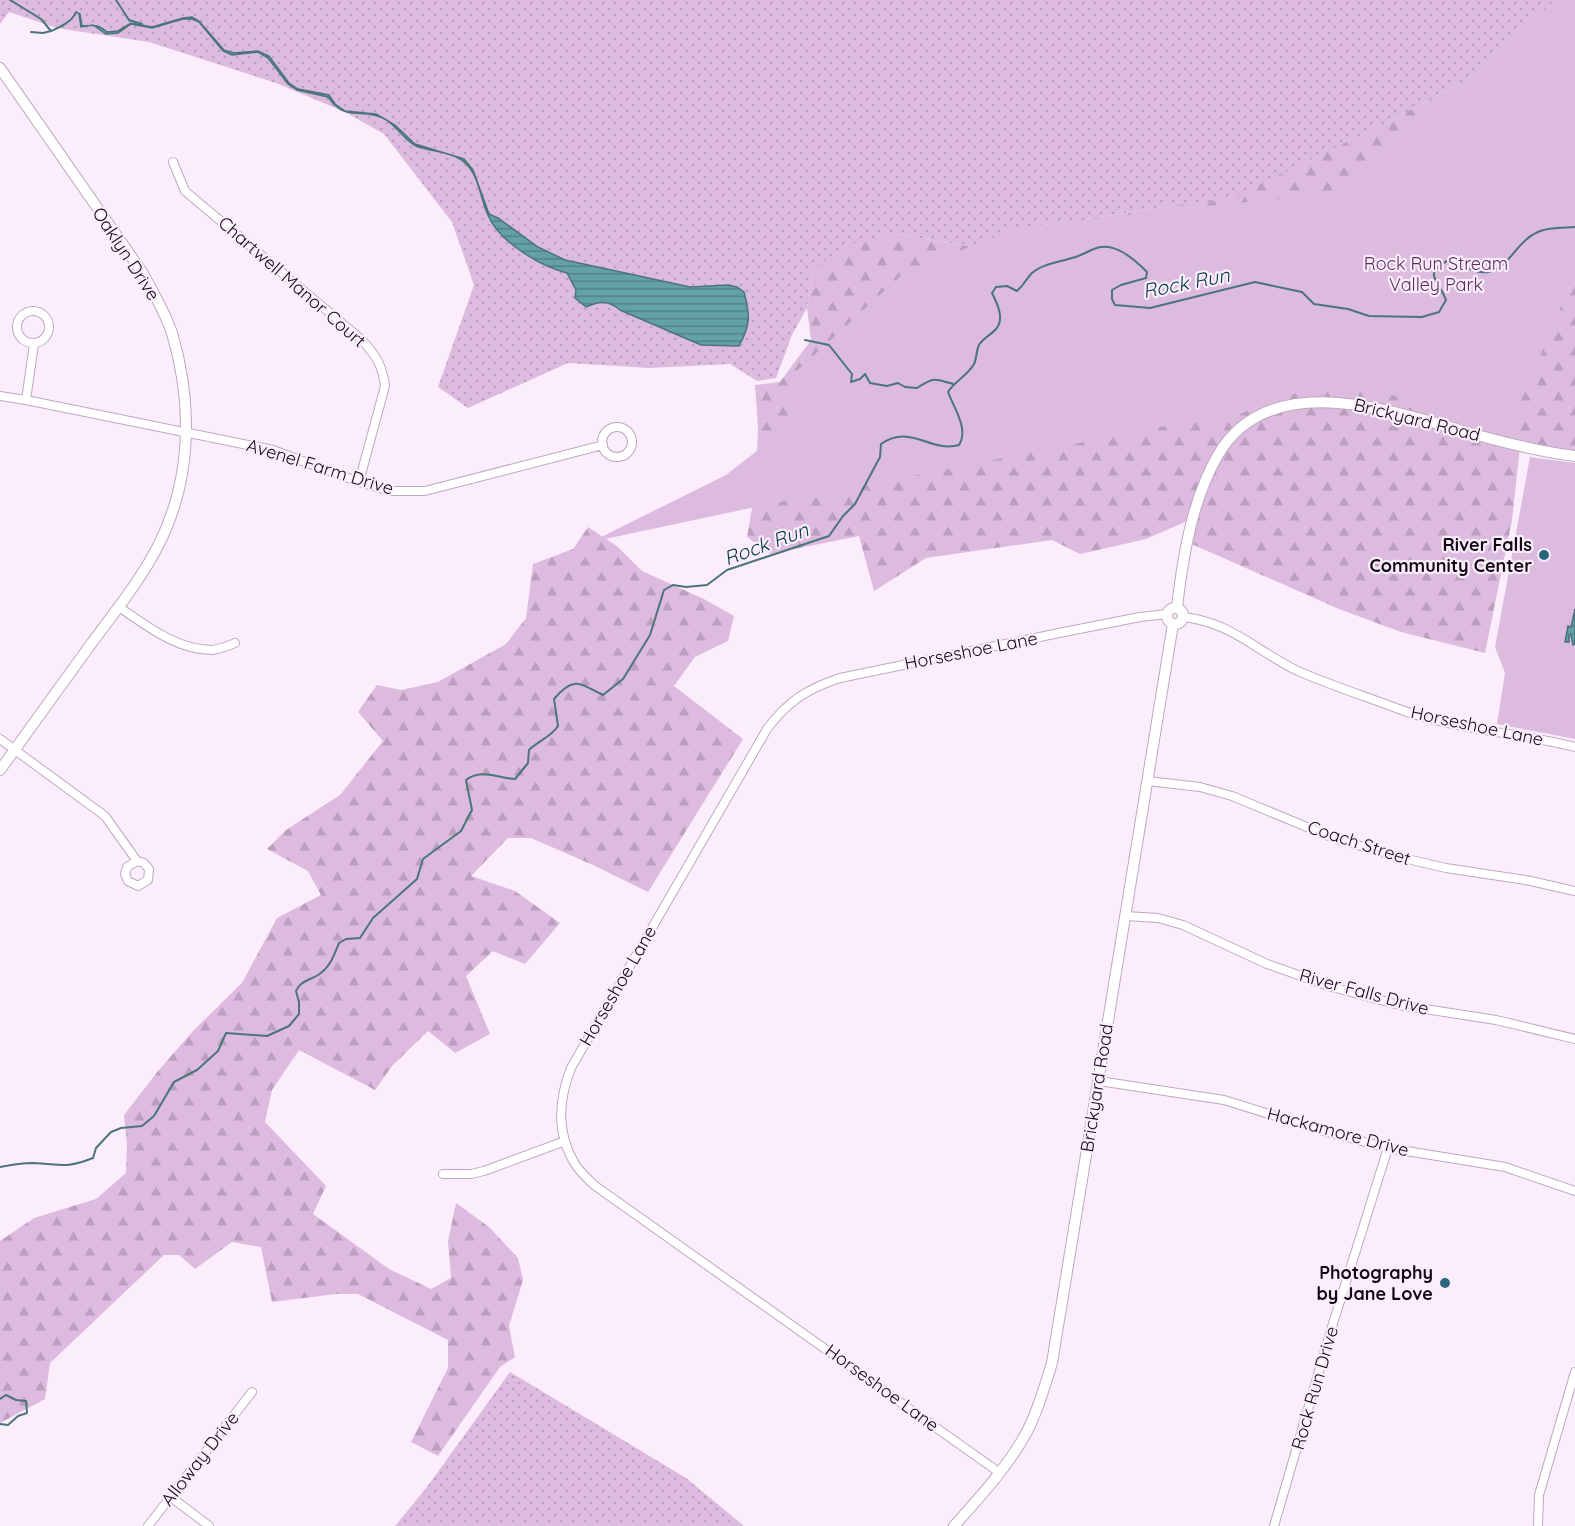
<svg xmlns="http://www.w3.org/2000/svg" width="1575" height="1526" font-family="Quicksand,sans-serif">
  <style>
    .grass { fill: url(#grass-dots) }
    .forest { fill: url(#forest-firs) }
    .park { fill: #dcbbdf }
    .water { fill: url(#water-rules); stroke: #4b747b; stroke-width: 1.5 }
    .lines { fill: none; stroke-linecap: round; stroke-linejoin: round }
    .stream { stroke: #4b747b; stroke-width: 2 }
    .minor-casing { stroke: #bfa8c1; stroke-width: 10 }
    .tertiary-casing { stroke: #bfa8c1; stroke-width: 12 }
    .minor { stroke: #fff; stroke-width: 8 }
    .tertiary { stroke: #fff; stroke-width: 10 }
    .poi-dot { fill: #29687e; stroke: #fcedfd; stroke-width: 2 }
    .labels { text-anchor: middle; stroke-width: 4.5; stroke-linejoin: round; paint-order: stroke }
    .street-label { font-size: 18px; fill: #120a13; stroke: #fcedfd }
    .park-label { font-size: 18px; fill: #582e5d; stroke: #fcedfd }
    .poi-label { font-size: 18px; font-weight: bold; fill: #120a13; stroke: #fcedfd; text-anchor: end }
    .water-label { font-size: 20px; font-style: italic; fill: #003b40; stroke: #fcedfd }
  </style>
  <defs>
    <pattern id="grass-dots" width="8" height="8" patternUnits="userSpaceOnUse" patternTransform="scale(1.5)"><rect width="8" height="8" fill="#dcbbdf"/><path d="M2 2h.1M6 6h.1" fill="none" stroke="#bc9fbe" stroke-width="1.8" stroke-linecap="round"/></pattern>
    <pattern id="forest-firs" width="22" height="20" patternUnits="userSpaceOnUse" patternTransform="scale(1.5)"><rect width="22" height="20" fill="#dcbbdf"/><path d="M5 1l3.5 6h-7zM16 11l3.5 6h-7z" fill="#bc9fbe"/></pattern>
    <pattern id="water-rules" width="6" height="5" patternUnits="userSpaceOnUse" patternTransform="scale(1.5)"><rect width="6" height="5" fill="#64a1a7"/><path d="M0 2.5h6" fill="none" stroke="#518187"/></pattern>
  </defs>
  <rect width="100%" height="100%" fill="#fcedfd"/>
  <path class="grass" d="M0,0H1564L1510,57L1384,124L1232,199L1169,206L1089,219L985,249L896,234L812,272L807,308L792,335L776,378L757,381L730,364L649,368L568,363L468,408L438,387L474,285L452,222L384,134L345,112L276,83L149,42L57,28L9,12L0,24Z
    M510,1372L686,1478L744,1526H395L427,1487Z"/>
  <path class="forest" d="M1575,0V456L1520,447L1512,520L1485,653L1401,632L1339,609L1187,542L1192,519L1146,539L1080,554L1052,540L926,558L874,591L859,536L770,554L747,537L756,485L758,427L755,385L780,382L811,340L807,308L812,272L844,245L896,234L985,249L1089,219L1169,206L1232,198L1384,124L1510,57Z
    M588,527L618,547L642,571L704,599L734,616L728,641L695,657L674,686L743,739L648,892L593,865L531,838H508L471,876L515,891L560,923L525,964L493,951L466,976L490,1034L455,1053L428,1031L392,1066L375,1090L299,1050L272,1090L265,1122L326,1186L313,1214L389,1269L431,1289L451,1278L448,1241L456,1203L489,1227L518,1258L523,1280L509,1326L515,1357L500,1367L438,1456L411,1442L448,1368V1340L358,1294H336L272,1302L261,1247L232,1242L195,1269L179,1255H164L50,1363L45,1399L0,1423V1241L34,1218L96,1199L126,1173L127,1144L124,1115L158,1071L194,1030L242,983L277,918L321,895L308,871L267,849L286,830L340,795L383,741L358,712L377,685L401,690L438,682L506,644L526,618L533,564L573,549Z"/>
  <path class="park" d="M1555,0H1575V274L1505,438L1430,418L1434,406L1391,395L1362,391H1304L1267,400L1243,413L1191,421L760,506L591,542L726,475L799,418L788,379L904,273L1019,227L1337,192Z
    M1530,457L1575,463V739L1497,724L1505,673L1495,647Z"/>
  <path class="water" d="M76,12L80,14L82,26C93,25 98,24 107,32L118,31L131,23L152,27L183,18L192,17L199,21L224,50L233,53L258,51L269,56L289,83L298,89L329,95L335,104L345,111L376,114L395,125L415,144L464,159L473,170L489,214L498,218L538,247L565,260L690,287L728,285L737,287L744,292C750,315 751,324 739,346L701,345L620,310C608,300 600,301 586,307L575,298L576,290L567,273C540,266 499,242 488,215C480,198 479,174 464,162C451,151 431,152 416,146C404,140 397,126 385,119C362,107 346,123 328,97L297,90L288,84L268,58L258,52L232,55L223,51L199,22L192,19H183L152,28L131,24L118,33L106,34L93,25L81,27L79,14Z
    M1575,609V644L1573,645L1571,635L1569,636V642H1565L1568,626L1571,627Z"/>
  <g class="lines">
    <path class="stream" d="M10,0L41,19L51,31C60,27 72,22 76,12
      M116,0L129,20L142,24
      M31,32L43,33L51,31
      M805,340L829,345L852,374L851,382L860,379L865,374L870,383L887,386L898,383L905,387L917,388C934,377 934,378 953,384
      M0,1167C10,1165 22,1163 33,1163C61,1164 65,1169 93,1158L96,1148L111,1132L121,1128L142,1126L154,1116L174,1082L197,1070L218,1051L226,1033L267,1036L289,1026L299,1014V1002L296,991C300,981 310,980 318,975C330,968 334,955 339,943L346,939L360,938L373,918L417,879L423,859L461,831L472,810L466,780C481,768 497,778 515,779L528,763L529,750C538,741 551,737 558,726L554,699C574,675 580,684 603,695L623,679L650,635L664,590L673,585L686,587L707,585L727,570L829,536L843,516L855,504L880,457L881,444C910,423 930,453 959,445C969,429 954,408 948,392C955,381 968,375 974,364C977,358 976,351 979,345C983,338 991,335 996,329C1005,319 997,303 992,293L996,287L1007,286L1017,291C1024,285 1026,279 1032,273C1042,264 1060,262 1072,258C1081,256 1086,252 1094,249C1113,240 1134,259 1147,272L1146,278L1121,285L1112,290V299L1115,305L1150,308L1255,282L1302,292L1314,304L1348,309L1369,316L1422,317L1439,312L1446,300C1439,281 1422,274 1447,261C1461,263 1473,274 1488,272C1509,268 1516,243 1534,234C1546,227 1561,228 1575,227
      M0,1399L6,1395L16,1400L26,1401L27,1413L18,1416L8,1425L0,1424"/>
    <g class="minor-casing">
      <path id="minor" d="M173,162L185,191L362,340C376,356 382,364 385,386L359,482
        M17 327a16 16 0 1 1 32 0a16 16 0 1 1-32 0Z
        M0,396L26,400L273,450L359,482L390,491H425L603,445
        M26,400L34,344
        M602 442a15 15 0 1 1 30 0a15 15 0 1 1-30 0Z
        M119,607C147,626 177,650 212,650C220,649 228,646 235,643
        M1184,617C1233,623 1256,651 1298,671C1330,685 1364,696 1396,708C1454,730 1516,732 1575,747
        M0,739L105,816L137,861L144,863L149,869L148,880L138,886L128,881L125,874L127,867L137,861
        M1148,781L1200,787L1232,796L1331,837L1394,856L1446,868L1526,880L1575,891
        M1126,916L1158,918L1183,925L1267,964L1332,987L1399,1005L1496,1020L1575,1039
        M1099,1081L1224,1100L1327,1132L1388,1148L1505,1167L1575,1191
        M443,1174H471L484,1171L565,1141
        M1000,1473L594,1185C588,1179 580,1172 575,1164C556,1133 558,1101 571,1068L767,729C788,701 807,689 840,678L1064,632L1140,617L1167,614
        M171,1497L209,1526
        M148,1526L252,1392
        M1274,1526L1331,1330L1388,1148
        M1538,1526L1539,1495L1575,1372"/>
    </g>
    <g class="tertiary-casing">
      <path id="tertiary" d="M0,68L142,272C153,292 165,312 172,333C193,404 192,480 158,546C140,581 114,613 91,644C61,686 30,728 0,770
        M1177,607C1183,556 1192,500 1218,455C1271,364 1400,414 1477,435C1510,444 1542,452 1575,456
        M1167 616a8 8 0 1 1 16 0a8 8 0 1 1-16 0Z
        M954,1526C979,1498 1005,1470 1024,1437C1037,1414 1044,1388 1052,1363L1173,624"/>
    </g>
    <use href="#minor" class="minor"/>
    <use href="#tertiary" class="tertiary"/>
  </g>
  <g class="poi-dot">
    <circle cx="1544" cy="555" r="6"/>
    <circle cx="1445" cy="1283" r="6"/>
  </g>
  <g class="labels">
    <g class="street-label">
      <text transform="translate(126 254) rotate(57)" y="6">Oaklyn Drive</text>
      <text transform="translate(292 282) rotate(41)" y="6">Chartwell Manor Court</text>
      <text transform="translate(1417 420) rotate(14)" y="6">Brickyard Road</text>
      <text transform="translate(320 467) rotate(17)" y="6">Avenel Farm Drive</text>
      <text transform="translate(971 651) rotate(-11)" y="6">Horseshoe Lane</text>
      <text transform="translate(1477 726) rotate(12)" y="6">Horseshoe Lane</text>
      <text transform="translate(1359 843) rotate(18)" y="6">Coach Street</text>
      <text transform="translate(618 986) rotate(-60)" y="6">Horseshoe Lane</text>
      <text transform="translate(1364 992) rotate(15)" y="6">River Falls Drive</text>
      <text transform="translate(1097 1088) rotate(-81)" y="6">Brickyard Road</text>
      <text transform="translate(1338 1132) rotate(15)" y="6">Hackamore Drive</text>
      <text transform="translate(882 1388) rotate(36)" y="6">Horseshoe Lane</text>
      <text transform="translate(1315 1388) rotate(-74)" y="6">Rock Run Drive</text>
      <text transform="translate(200 1459) rotate(-52)" y="6">Alloway Drive</text>
    </g>
    <g class="park-label">
      <text x="1436" y="270">Rock Run Stream<tspan x="1436" dy="21">Valley Park</tspan></text>
    </g>
    <g class="poi-label">
      <text x="1532" y="551">River Falls<tspan x="1532" dy="21">Community Center</tspan></text>
      <text x="1433" y="1279">Photography<tspan x="1433" dy="21">by Jane Love</tspan></text>
    </g>
    <g class="water-label">
      <text transform="translate(1186 283) rotate(-11)" y="7">Rock Run</text>
      <text transform="translate(766 544) rotate(-20)" y="7">Rock Run</text>
    </g>
  </g>
</svg>
